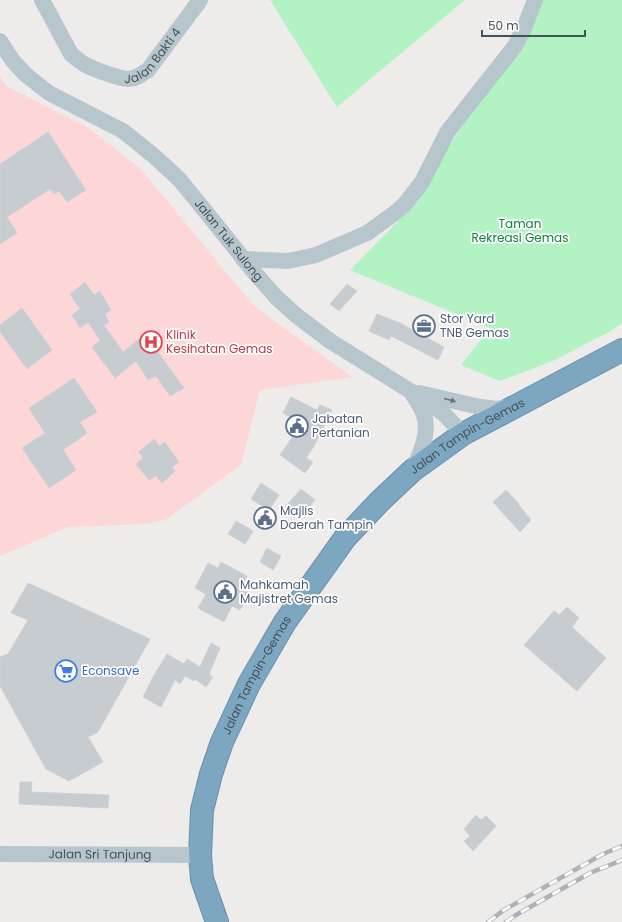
<svg xmlns="http://www.w3.org/2000/svg" width="622" height="922" font-family="Poppins,sans-serif">
  <style>
    .medical { fill: #fdd6d8 }
    .green { fill: #b3f2c3 }
    .building { fill: #c7ccd1; stroke: #ced2d8 }
    .lines { fill: none; stroke-linecap: round; stroke-linejoin: round }
    .highway-casing { stroke: #6891ac; stroke-width: 24 }
    .minor { stroke: #b7c6cd; stroke-width: 16 }
    .highway { stroke: #7da6c0; stroke-width: 22 }
    .rail-casing { stroke: #acb2b7; stroke-width: 4.5 }
    .rail { stroke: #fff; stroke-width: 3; stroke-dasharray: 9; stroke-linecap: butt }
    .oneway { fill: #65757c }
    .labels { text-anchor: middle; stroke-width: 3.5; stroke-linejoin: round; paint-order: stroke }
    .street-label { font-size: 12px; fill: #42525a; stroke: #fff }
    .park-label { font-size: 12px; fill: #0e8138; stroke: #fff }
    .service-label { font-size: 12px; fill: #4e5e75; stroke: #fff; text-anchor: start }
    .health-label { font-size: 12px; fill: #be3a42; stroke: #fff; text-anchor: start }
    .shop-label { font-size: 12px; fill: #366cbe; stroke: #fff; text-anchor: start }
  </style>
  <rect width="100%" height="100%" fill="#eeebeb"/>
  <path class="medical" d="M0,75L6,86L87,127L139,167L254,306L352,377L260,390L241,465L165,520L146,524L68,527L0,556Z"/>
  <path class="green" d="M270,0H465L337,107Z
    M542,0H622V323L607,333L555,360L500,381L461,365L490,328L350,270L412,207L462,126L505,70Z"/>
  <path class="building" d="M48,132L86,190L67,202L59,191L54,194L50,189L7,217L17,233L0,244V164Z
    M85,282L94,295L100,291L111,310L105,314L109,322L104,325L123,352L145,334L184,388L170,396L156,376L148,380L136,361L115,378L92,347L100,340L88,322L80,328L72,315L80,309L70,294Z
    M347,284L357,291L339,311L330,304Z
    M22,308L52,350L27,369L0,332V325Z
    M377,314L400,323L444,347L438,360L391,336L389,340L369,331Z
    M74,378L97,412L80,422L87,433L63,450L76,470L49,488L22,448L45,433L29,408Z
    M291,397L317,410L320,405L332,410L314,446L306,458L313,462L305,473L280,455L302,423L283,413Z
    M154,439L159,446L165,442L179,462L172,467L175,471L162,483L156,476L149,480L136,464L143,458L139,452Z
    M261,483L279,495L269,510L251,499Z
    M301,489L315,500L300,519L285,507Z
    M506,490L519,504H518L531,520L520,532L493,502Z
    M236,521L253,531L245,544L228,534Z
    M267,548L281,556L273,570L260,562Z
    M221,562L247,576L240,589L249,593L240,610L232,606L224,622L198,608L206,594L195,588L208,563L218,568Z
    M28,583L150,639L98,732L88,737L103,762L69,781L46,769L0,686V657L8,654L28,620L11,613Z
    M567,607L579,618L572,627L606,658L577,691L524,645L554,611L559,615Z
    M211,643L220,648L209,674L213,677L206,687L195,679L194,681L185,676L180,684L175,680L161,707L143,697L154,675L167,654L184,664L187,659L200,667Z
    M20,782H32L31,792L109,795L108,808L19,804Z
    M476,815L481,820L486,816L496,826L473,851L464,841L470,836L464,829Z"/>
  <g class="lines">
    <g class="highway-casing">
      <g id="highway">
        <path id="s4" d="M217,922L202,879L200,855L202,810L211,774L222,742L249,684L285,622L345,538L380,501L413,470L463,434L622,350"/>
      </g>
    </g>
    <g class="minor">
      <path id="s1" d="M42,0L71,54C76,58 80,62 86,65C93,69 120,79 128,79C136,79 142,74 148,70L198,3L200,0"/>
      <path id="s2" d="M0,41L13,61L26,75L49,93L123,131L154,156L179,179L210,217L254,272L276,297L297,316L330,341L412,392L444,414L463,434"/>
      <path d="M243,259L288,261L316,255L367,233L396,212L405,204L422,182L448,131L515,46L525,26L535,0"/>
      <path d="M419,393L480,407L497,409L510,407"/>
      <path d="M413,470C420,453 430,434 424,415C422,408 417,401 413,395"/>
      <path id="s3" d="M0,854L200,855"/>
    </g>
    <use href="#highway" class="highway"/>
    <g class="rail-casing">
      <path id="rail" d="M488,922L504,910L603,854L622,846
        M506,922L516,915L590,873L622,860"/>
    </g>
    <use href="#rail" class="rail"/>
  </g>
  <defs><path id="oneway-solid" d="M-6-.8H1V-3.2L6.5 0L1 3.2V.8H-6Z"/></defs>
  <use class="oneway" href="#oneway-solid" transform="translate(450 400) rotate(15)"/>
  <defs>
    <g id="office-ring" transform="scale(1.15)"><circle r="9.5" fill="#fff" stroke="#5c6f8a" stroke-width="1.5"/><path d="M-6-3h4V-5.5h4V-3h4V5H-6ZM-1-4.5V-3h2v-1.5ZM-6 0V1H6V0Z" fill="#5c6f8a"/></g>
    <g id="hospital-ring" transform="scale(1.15)"><circle r="9.5" fill="#fff" stroke="#e0444e" stroke-width="1.5"/><path d="M-5-5h3v3.5h4V-5h3V5h-3V1.5h-4V5h-3Z" fill="#e0444e"/></g>
    <g id="civic-ring" transform="scale(1.15)"><circle r="9.5" fill="#fff" stroke="#5c6f8a" stroke-width="1.5"/><path d="M-.6-6.5H3V-4.5H.6V-3L4-1V1h2V6H-6V1h2V-1L-.6-3ZM-1.2 2.5V6h2.4V2.5Z" fill="#5c6f8a"/></g>
    <g id="supermarket-ring" transform="scale(1.15)"><circle r="9.5" fill="#fff" stroke="#3f7fe0" stroke-width="1.5"/><path d="M-6-5.5h2.5l.6 2H6L4.5 2H-2.5L-4.4-4H-6ZM-1.5 3.2a1.3 1.3 0 1 0 .1 0ZM3 3.2a1.3 1.3 0 1 0 .1 0Z" fill="#3f7fe0"/></g>
  </defs>
  <g fill-rule="evenodd">
    <use href="#office-ring" x="424" y="326"/>
    <use href="#hospital-ring" x="151" y="342"/>
    <use href="#civic-ring" x="297" y="426"/>
    <use href="#civic-ring" x="265" y="518"/>
    <use href="#civic-ring" x="225" y="592"/>
    <use href="#supermarket-ring" x="66" y="671"/>
  </g>
  <g class="labels">
    <g class="street-label">
      <text dy="4" stroke="none"><textPath href="#s1" startOffset="159">Jalan Bakti 4</textPath></text>
      <text dy="4" stroke="none"><textPath href="#s2" startOffset="308">Jalan Tuk Sulong</textPath></text>
      <text dy="4" stroke="none"><textPath href="#s4" startOffset="585">Jalan Tampin-Gemas</textPath></text>
      <text dy="4" stroke="none"><textPath href="#s4" startOffset="261">Jalan Tampin-Gemas</textPath></text>
      <text dy="4" stroke="none"><textPath href="#s3" startOffset="100">Jalan Sri Tanjung</textPath></text>
    </g>
    <g class="park-label">
      <text x="520" y="228">Taman<tspan x="520" dy="14">Rekreasi Gemas</tspan></text>
    </g>
    <g class="service-label">
      <text x="440" y="323">Stor Yard<tspan x="440" dy="14">TNB Gemas</tspan></text>
      <text x="312" y="423">Jabatan<tspan x="312" dy="14">Pertanian</tspan></text>
      <text x="280" y="515">Majlis<tspan x="280" dy="14">Daerah Tampin</tspan></text>
      <text x="240" y="589">Mahkamah<tspan x="240" dy="14">Majistret Gemas</tspan></text>
    </g>
    <g class="health-label">
      <text x="166" y="339">Klinik<tspan x="166" dy="14">Kesihatan Gemas</tspan></text>
    </g>
    <g class="shop-label">
      <text x="82" y="675">Econsave</text>
    </g>
  </g>
  <path d="M482 30v6h103v-6" fill="none" stroke="#42525a" stroke-width="2"/>
  <text x="488" y="30" font-size="12" fill="#42525a" stroke="#ffffff" stroke-width="3" paint-order="stroke">50 m</text>
</svg>
